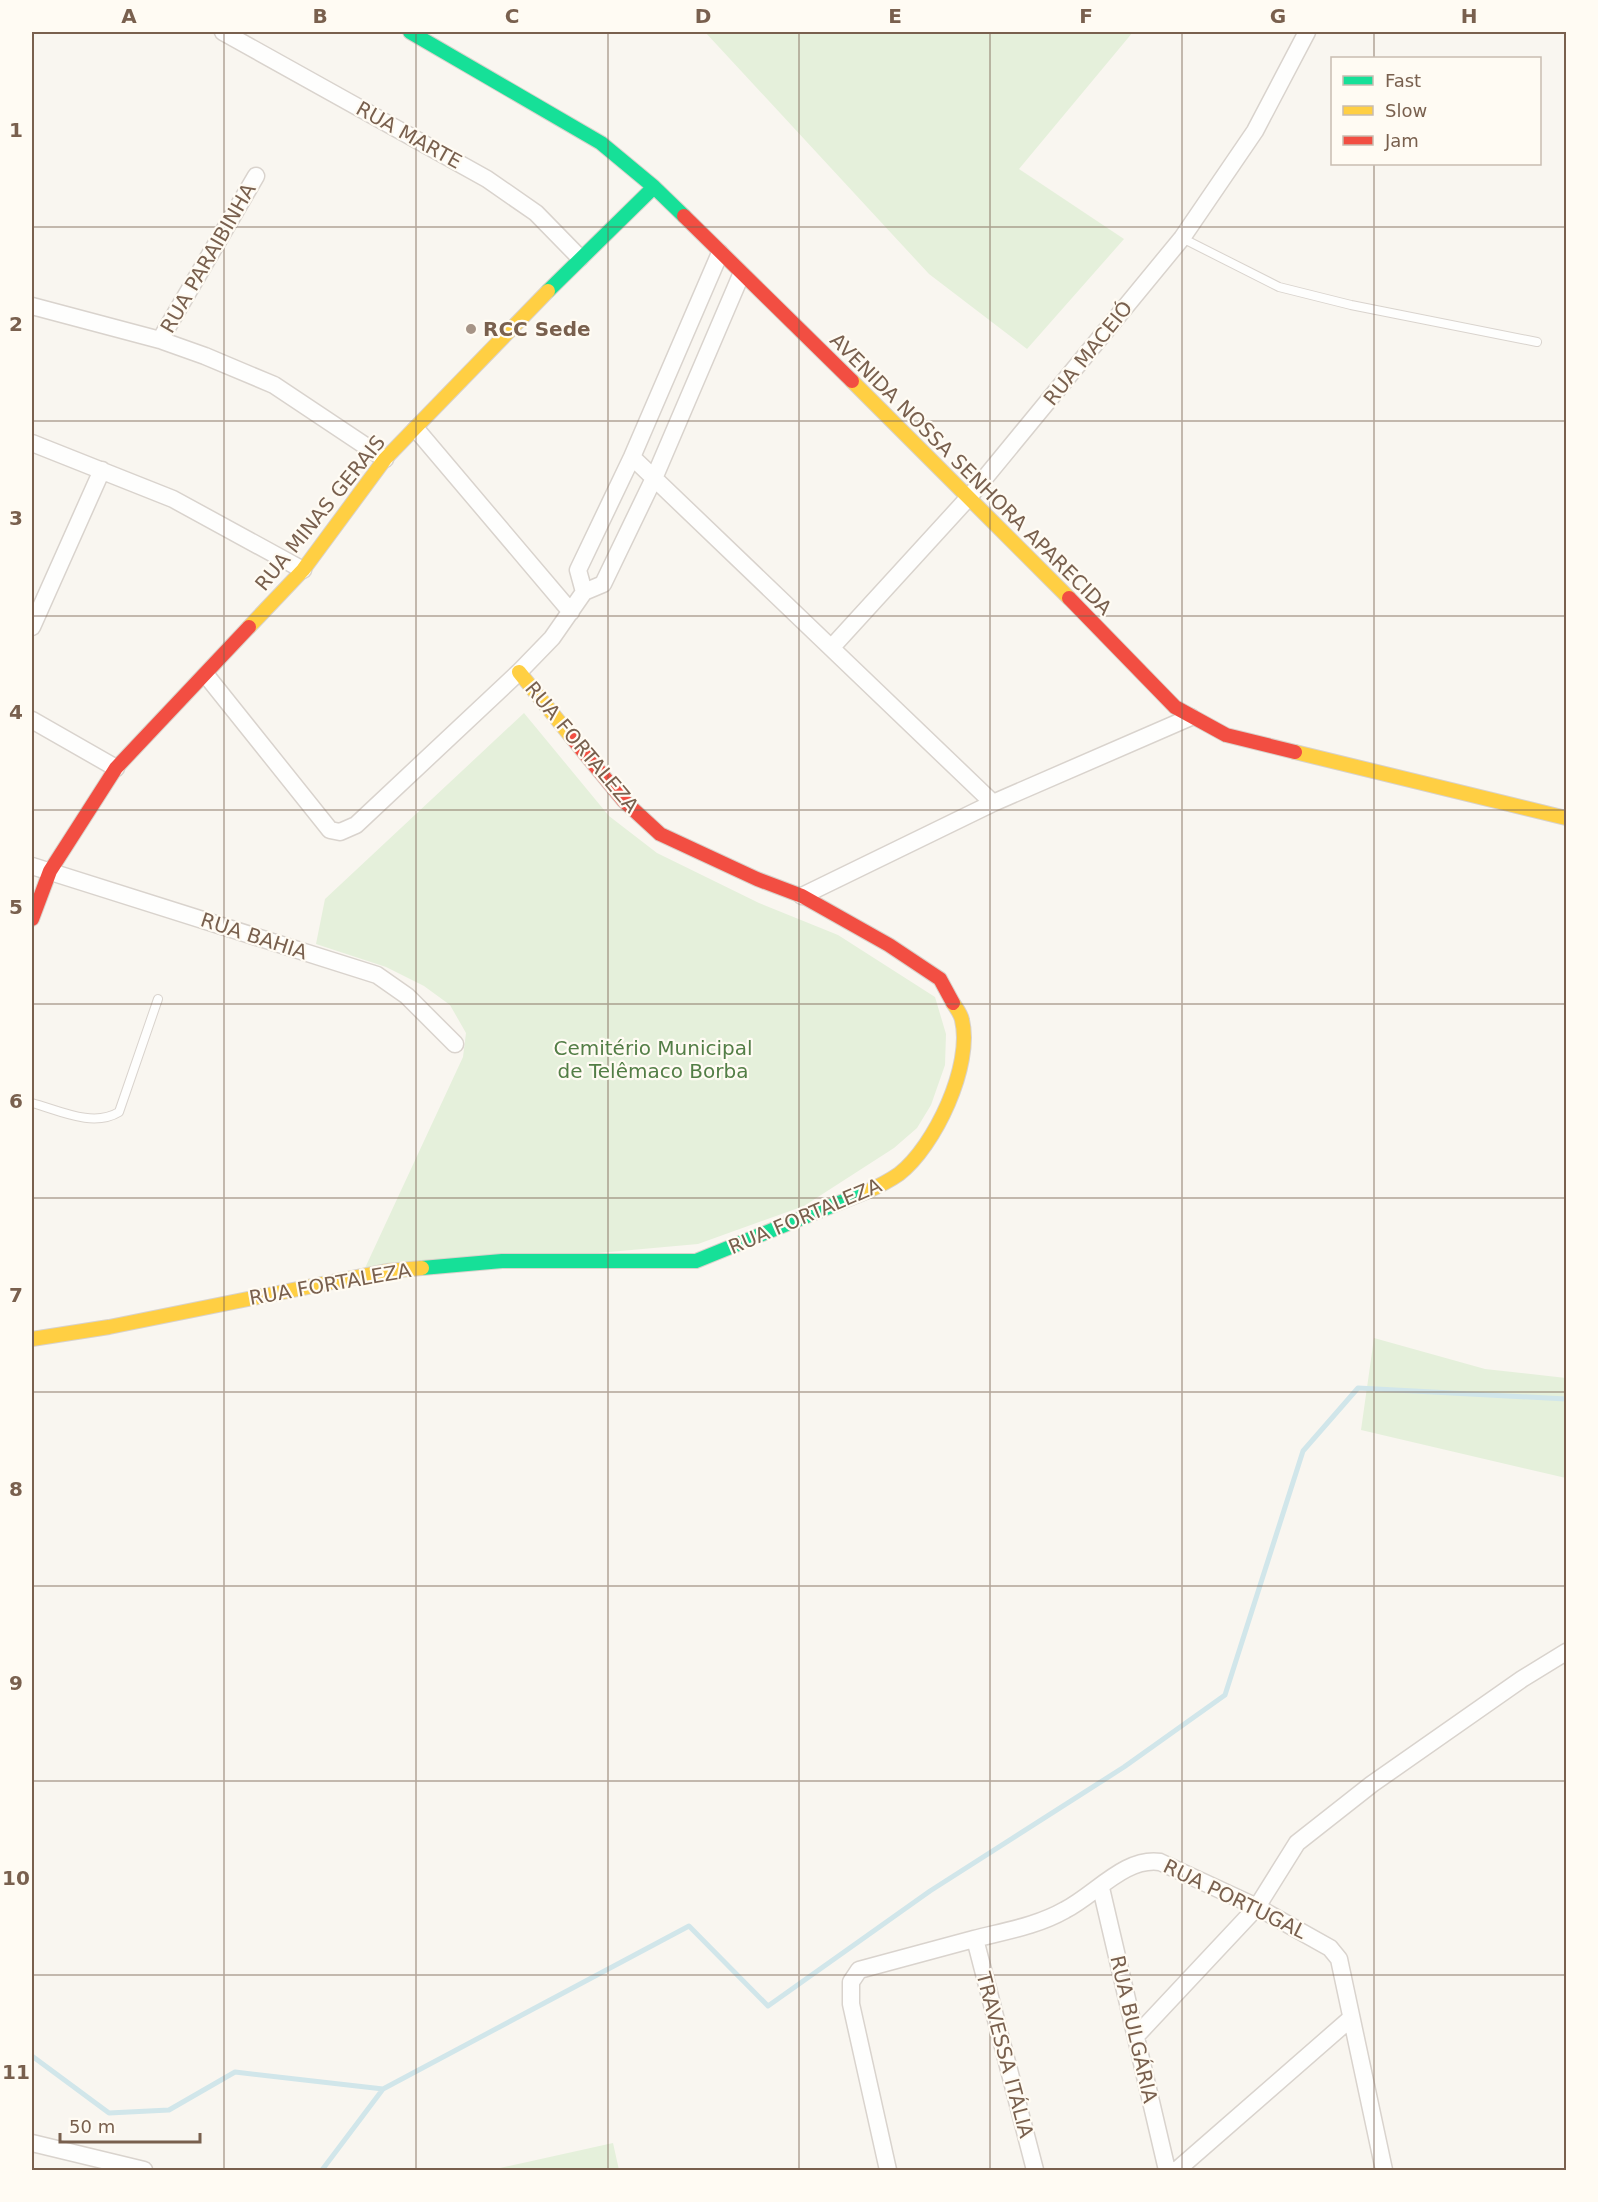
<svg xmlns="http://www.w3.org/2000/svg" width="1598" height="2202" font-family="'DejaVu Sans',sans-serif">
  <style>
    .green { fill: #e5f0db }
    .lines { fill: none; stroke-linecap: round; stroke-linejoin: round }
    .stream { stroke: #d1e6ea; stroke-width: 5 }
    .lane-casing { stroke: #d9d3cd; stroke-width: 10 }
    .street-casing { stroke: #d9d3cd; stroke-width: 19 }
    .fast-casing { stroke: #d8d2cb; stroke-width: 16 }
    .slow-casing { stroke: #d8d2cb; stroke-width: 16 }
    .jam-casing { stroke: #d8d2cb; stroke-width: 16 }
    .lane { stroke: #fefefd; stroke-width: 8 }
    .street { stroke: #fefefd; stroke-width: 16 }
    .fast { stroke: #16e098; stroke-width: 14 }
    .slow { stroke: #ffcf43; stroke-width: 14 }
    .jam { stroke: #f24e42; stroke-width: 14 }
    .grid { fill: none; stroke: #79604e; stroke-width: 1.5; stroke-opacity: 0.55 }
    .poi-dot { fill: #a69487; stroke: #fffbf3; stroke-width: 2 }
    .labels { text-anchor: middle; stroke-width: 4.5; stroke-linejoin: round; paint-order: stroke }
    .street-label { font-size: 20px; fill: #79604e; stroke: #fffbf3 }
    .poi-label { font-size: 20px; font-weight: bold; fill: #79604e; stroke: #fffbf3; text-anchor: start }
    .park-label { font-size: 20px; fill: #537e46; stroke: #fffbf3 }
    .neatline { fill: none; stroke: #79604e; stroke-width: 2 }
    .grid-label { font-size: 20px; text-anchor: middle; font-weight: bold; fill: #79604e }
  </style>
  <rect width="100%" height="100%" fill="#f9f6f0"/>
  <path class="green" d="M705,32H1133L1019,169L1124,239L1027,349L929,274Z
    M524,713L609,816L657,853L759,903L838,935L935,997L946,1034L945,1065L931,1105L917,1128L894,1148L804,1206L698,1244L598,1253L365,1268L463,1057L466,1033L450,1005L424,986L386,967L316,944L325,899Z
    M1374,1338L1485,1369L1566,1378V1478L1361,1430Z
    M613,2143L619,2170H491Z"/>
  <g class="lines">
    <path class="stream" d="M32,2056L109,2113L169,2110L235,2072L383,2089L689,1926L768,2006L930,1891L1124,1767L1225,1695L1303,1451L1358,1388L1566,1399
      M322,2170L383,2089"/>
    <g class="lane-casing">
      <path id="lane" d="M1182,238L1279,287L1351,305L1537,342
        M32,1103C58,1110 93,1128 119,1112L158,999"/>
    </g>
    <g class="street-casing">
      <path id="street" d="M223,32L487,179L536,213L580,258
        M32,306L160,340L205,356L274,385L385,459
        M160,340L256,176
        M416,429L571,612
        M32,443L173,499L303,570
        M632,457L993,803
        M584,592L578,570L632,457L720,253
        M32,627L102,470
        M832,647L970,496L1182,238L1255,131L1307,32
        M206,675L330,830L340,832L356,825L519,672L552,638L584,592L603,584L655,476L741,275
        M32,720L116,768
        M32,866L377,975L407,996L455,1044
        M802,896L993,803L1191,717
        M1101,1888L1167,2170
        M975,1939L1035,2170
        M1137,2035L1257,1907L1297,1843L1372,1784L1522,1679L1566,1652
        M32,2143L144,2170
        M888,2170L851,2004V1982L859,1970C897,1960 936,1949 974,1939C1005,1931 1037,1926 1065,1910C1096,1894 1125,1857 1160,1862L1257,1907L1330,1948L1339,1959L1384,2170
        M1177,2170L1350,2019"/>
    </g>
    <g class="fast-casing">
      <path id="fast" d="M410,32L601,143L654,187L684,216
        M548,291L654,187
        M422,1268L502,1261H696L866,1192"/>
    </g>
    <g class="slow-casing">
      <path id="slow" d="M852,381L1069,598
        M249,627L303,570L385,459L548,291
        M519,672L573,739
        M1295,752L1566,818
        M866,1192C877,1187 889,1181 899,1174C935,1146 973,1065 962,1020C961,1014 956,1008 953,1003
        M32,1339L109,1327L387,1271L422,1268"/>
    </g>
    <g class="jam-casing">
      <path id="jam" d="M684,216L852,381
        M1069,598L1175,707L1226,735L1295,752
        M573,739L623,800L660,834L757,879L802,896L889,945L940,979L953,1003
        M32,919L50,871L116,768L249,627"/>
    </g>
    <use href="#lane" class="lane"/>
    <use href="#street" class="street"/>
    <use href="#fast" class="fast"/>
    <use href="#slow" class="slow"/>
    <use href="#jam" class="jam"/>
  </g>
  <path class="grid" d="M224,32V2170M416,32V2170M608,32V2170M799,32V2170M990,32V2170M1182,32V2170M1374,32V58M1374,164V2170M32,227H1566M32,421H1566M32,616H1566M32,810H1566M32,1004H1566M32,1198H1566M32,1392H1566M32,1586H1566M32,1781H1566M32,1975H1566"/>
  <circle class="poi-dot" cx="471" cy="329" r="6"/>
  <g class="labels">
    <g class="street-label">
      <text transform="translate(409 135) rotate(29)" y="7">RUA MARTE</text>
      <text transform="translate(208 258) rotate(-60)" y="7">RUA PARAIBINHA</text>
      <text transform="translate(1088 353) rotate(-51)" y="7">RUA MACEIÓ</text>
      <text transform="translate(971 474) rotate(45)" y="7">AVENIDA NOSSA SENHORA APARECIDA</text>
      <text transform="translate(320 513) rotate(-51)" y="7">RUA MINAS GERAIS</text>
      <text transform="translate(582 747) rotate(50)" y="7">RUA FORTALEZA</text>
      <text transform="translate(254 936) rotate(18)" y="7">RUA BAHIA</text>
      <text transform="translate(805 1216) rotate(-23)" y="7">RUA FORTALEZA</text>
      <text transform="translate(330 1284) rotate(-10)" y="7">RUA FORTALEZA</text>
      <text transform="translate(1235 1899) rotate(26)" y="7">RUA PORTUGAL</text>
      <text transform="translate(1134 2029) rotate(77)" y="7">RUA BULGÁRIA</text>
      <text transform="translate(1005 2055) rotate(75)" y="7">TRAVESSA ITÁLIA</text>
    </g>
    <g class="poi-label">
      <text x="483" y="336">RCC Sede</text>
    </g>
    <g class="park-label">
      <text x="653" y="1055">Cemitério Municipal<tspan x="653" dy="23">de Telêmaco Borba</tspan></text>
    </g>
  </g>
  <rect width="1598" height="2202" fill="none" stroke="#fffbf3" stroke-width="66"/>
  <rect x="1331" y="57" width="210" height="108" fill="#fffbf3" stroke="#c9bdb1" stroke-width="1.5"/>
  <rect x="1343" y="76" width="30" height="9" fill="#16e098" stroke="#c9bdb1" stroke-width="1.5"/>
  <text x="1385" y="87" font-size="18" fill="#79604e">Fast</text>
  <rect x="1343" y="106" width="30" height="9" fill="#ffcf43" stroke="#c9bdb1" stroke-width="1.5"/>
  <text x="1385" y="117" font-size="18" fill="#79604e">Slow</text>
  <rect x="1343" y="136" width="30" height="9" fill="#f24e42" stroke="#c9bdb1" stroke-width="1.5"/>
  <text x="1385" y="147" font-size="18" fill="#79604e">Jam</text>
  <path d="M60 2133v9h140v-9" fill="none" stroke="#79604e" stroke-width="3"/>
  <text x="69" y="2133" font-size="18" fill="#79604e" stroke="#fffbf3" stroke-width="4.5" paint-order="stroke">50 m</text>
  <rect x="33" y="33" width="1532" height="2136" class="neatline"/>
  <g class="grid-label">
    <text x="129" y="23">A</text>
    <text x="320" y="23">B</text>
    <text x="512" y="23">C</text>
    <text x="703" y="23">D</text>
    <text x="895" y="23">E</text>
    <text x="1086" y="23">F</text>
    <text x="1278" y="23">G</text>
    <text x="1469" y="23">H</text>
    <text x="16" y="137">1</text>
    <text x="16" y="331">2</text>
    <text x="16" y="525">3</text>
    <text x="16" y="719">4</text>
    <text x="16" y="914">5</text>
    <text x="16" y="1108">6</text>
    <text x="16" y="1302">7</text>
    <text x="16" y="1496">8</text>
    <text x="16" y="1690">9</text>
    <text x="16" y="1885">10</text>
    <text x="16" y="2079">11</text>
  </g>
</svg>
